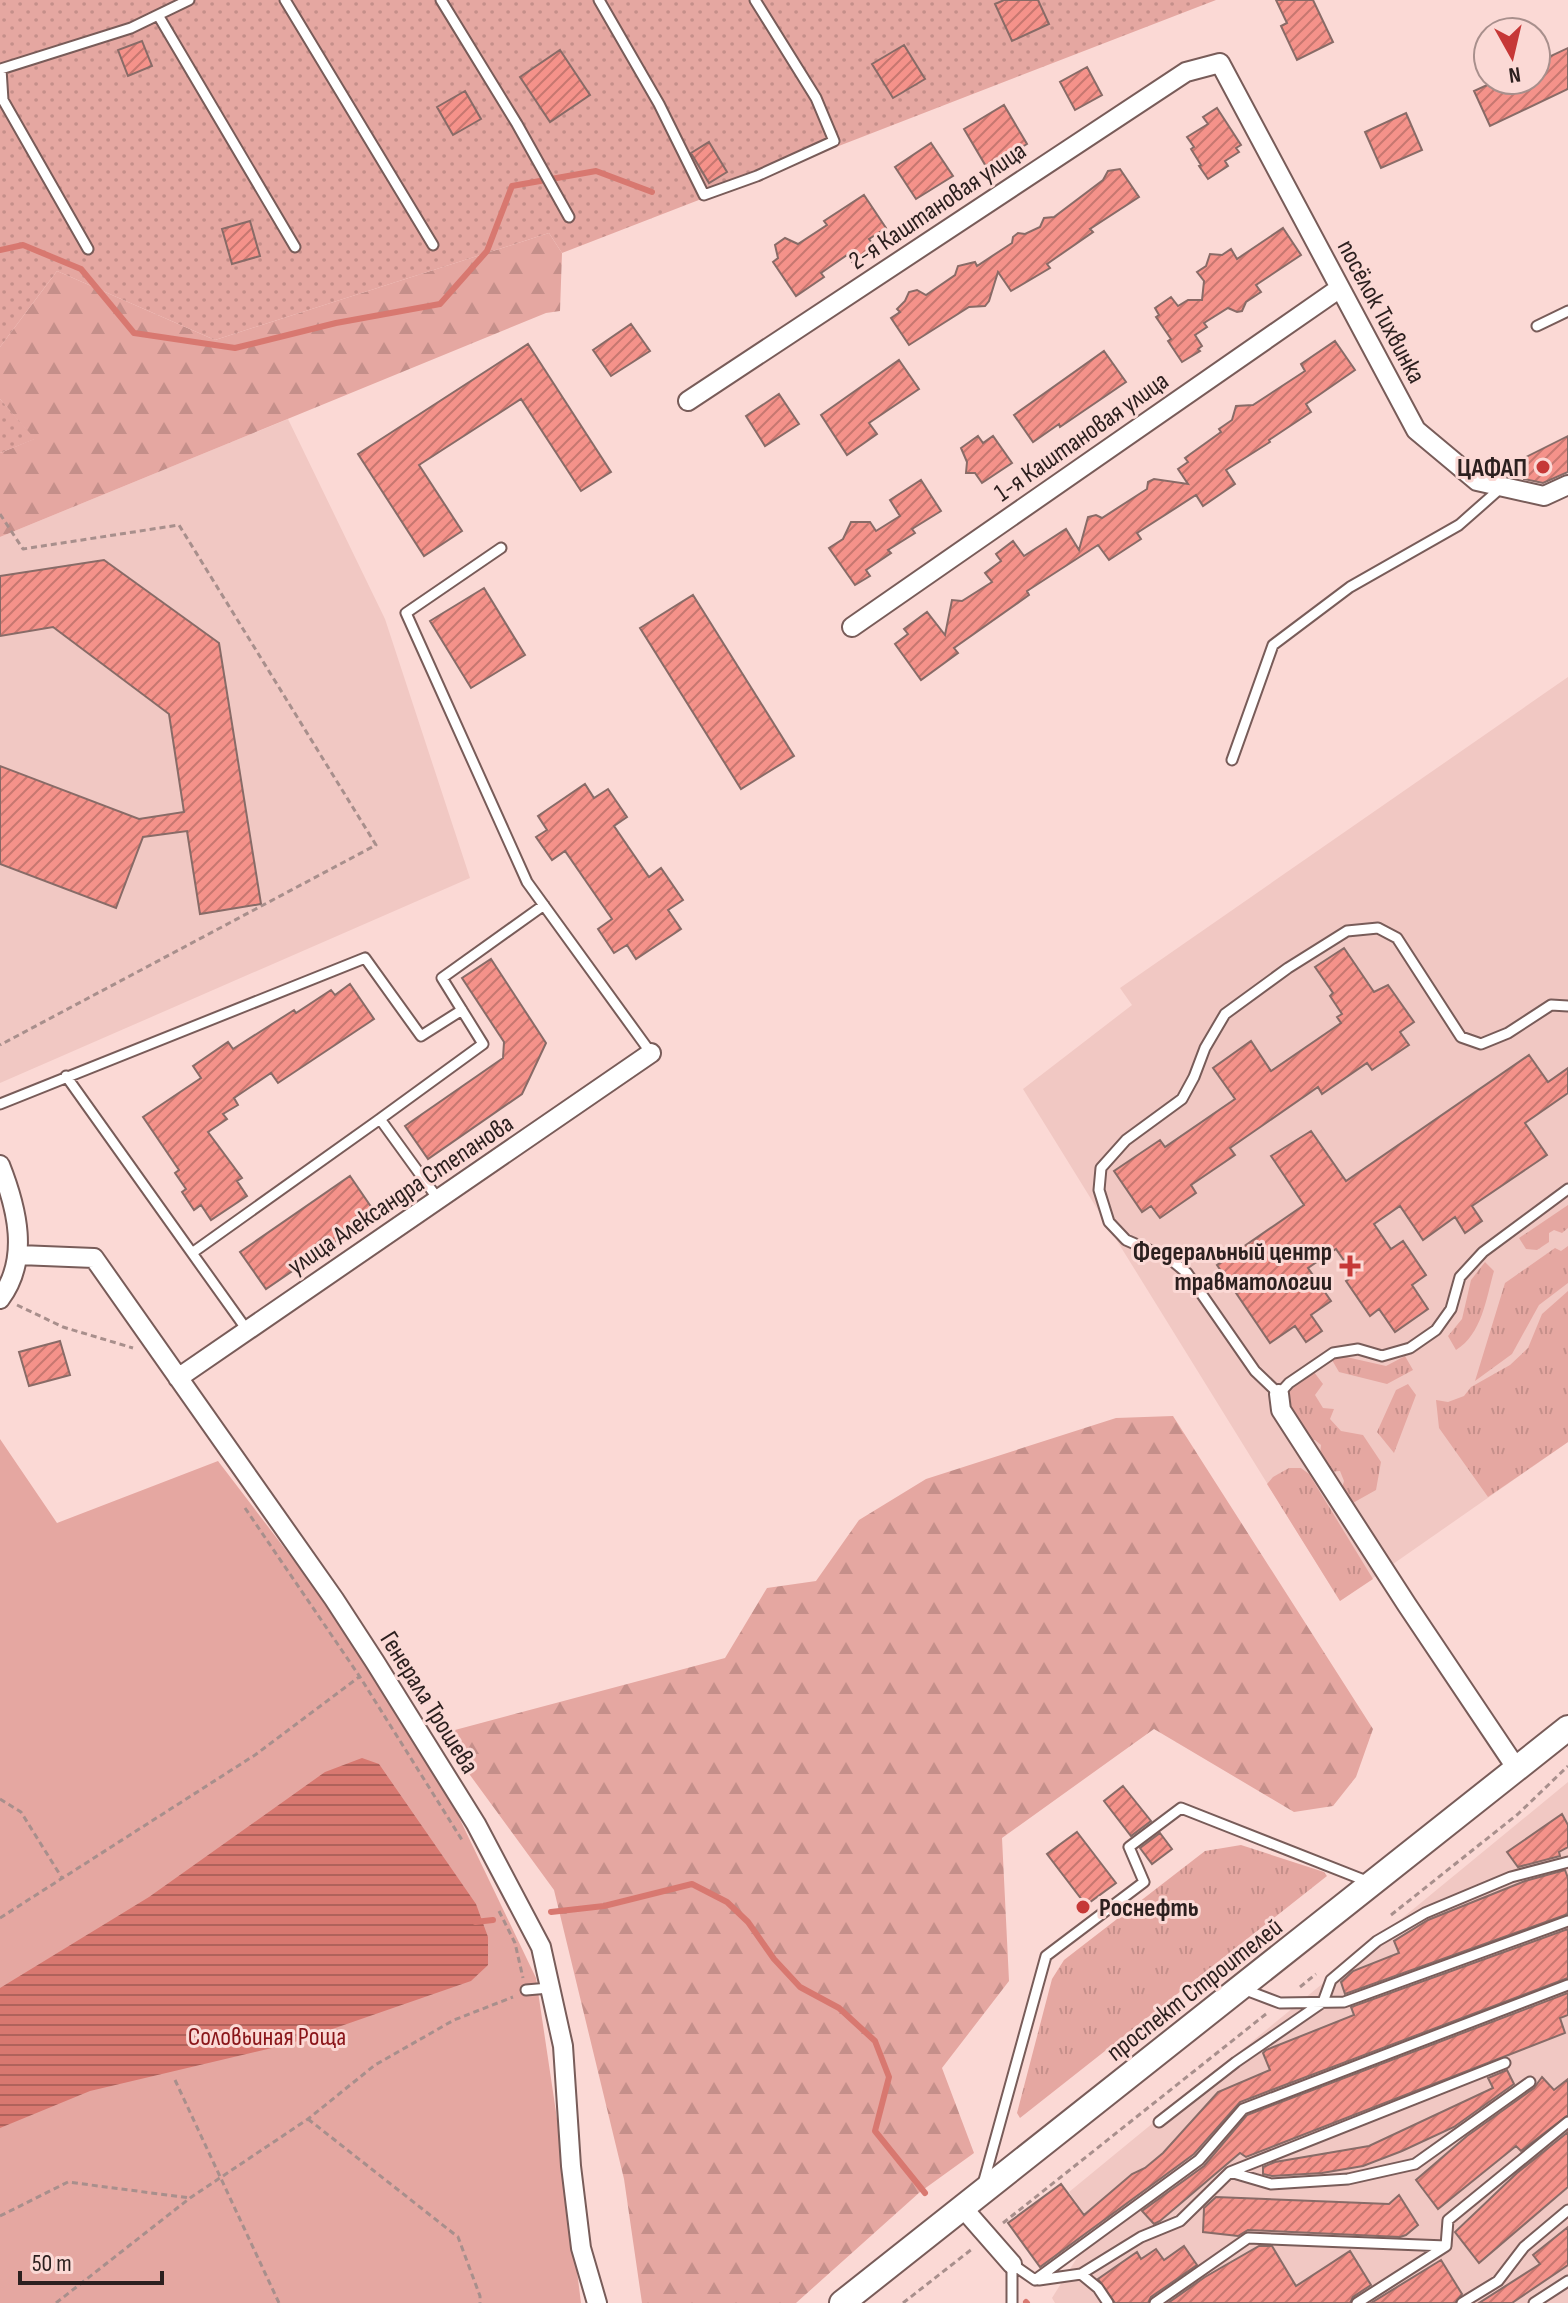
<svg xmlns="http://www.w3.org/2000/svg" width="1568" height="2303" font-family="'Sofia Sans Condensed',sans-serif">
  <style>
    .built { fill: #f1c8c3 }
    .grass { fill: url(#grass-tufts) }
    .forest { fill: url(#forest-firs) }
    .park { fill: #e5a7a1 }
    .garden { fill: url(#garden-dots) }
    .water { fill: url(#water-rules) }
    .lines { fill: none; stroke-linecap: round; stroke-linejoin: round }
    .stream { stroke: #d87870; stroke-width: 6 }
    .building { fill: url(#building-hatch); stroke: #886b67; stroke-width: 2 }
    .lane-casing { stroke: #785c59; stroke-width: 13 }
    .street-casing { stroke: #785c59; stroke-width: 22 }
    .secondary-casing { stroke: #785c59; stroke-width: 28 }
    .path { stroke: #a88f8c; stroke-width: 3; stroke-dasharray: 6 4; stroke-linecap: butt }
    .lane { stroke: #fff; stroke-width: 9 }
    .street { stroke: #fff; stroke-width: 18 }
    .secondary { stroke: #fff; stroke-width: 24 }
    .poi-dot { fill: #c63837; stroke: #fbd9d5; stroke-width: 3 }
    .labels { text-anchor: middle; stroke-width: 6; stroke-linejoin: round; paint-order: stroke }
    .street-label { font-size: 26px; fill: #2c201f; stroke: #fbd9d5 }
    .poi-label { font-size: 26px; font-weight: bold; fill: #2c201f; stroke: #fbd9d5; text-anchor: end }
    .park-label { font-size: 26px; fill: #8a161a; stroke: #fbd9d5 }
  </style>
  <defs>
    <pattern id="grass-tufts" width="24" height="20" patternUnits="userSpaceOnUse" patternTransform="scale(2)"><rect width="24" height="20" fill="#e5a7a1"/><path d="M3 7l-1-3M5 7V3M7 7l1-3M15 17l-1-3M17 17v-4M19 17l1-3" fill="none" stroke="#c58f8a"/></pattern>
    <pattern id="forest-firs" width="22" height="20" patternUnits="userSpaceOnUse" patternTransform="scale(2)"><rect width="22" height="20" fill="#e5a7a1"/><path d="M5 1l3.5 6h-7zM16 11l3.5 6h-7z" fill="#c58f8a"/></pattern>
    <pattern id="garden-dots" width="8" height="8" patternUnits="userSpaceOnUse" patternTransform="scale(2)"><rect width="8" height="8" fill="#e5a7a1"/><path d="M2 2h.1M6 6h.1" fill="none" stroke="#c58f8a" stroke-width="1.8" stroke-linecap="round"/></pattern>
    <pattern id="water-rules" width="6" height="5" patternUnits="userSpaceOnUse" patternTransform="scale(2)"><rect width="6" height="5" fill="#d87870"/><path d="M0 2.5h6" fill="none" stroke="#af625b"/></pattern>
    <pattern id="building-hatch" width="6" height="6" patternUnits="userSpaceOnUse" patternTransform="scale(2)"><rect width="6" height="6" fill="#f5928a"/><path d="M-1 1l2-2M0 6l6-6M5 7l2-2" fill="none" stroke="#c77770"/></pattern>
  </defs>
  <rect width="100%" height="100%" fill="#fbd9d5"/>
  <path class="built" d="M288,419L385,619L470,878L0,1083V537Z
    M1568,677V1442L1340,1601L1023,1089L1132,1005L1120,988Z
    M1568,1782V2303H1055L1052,2298L1095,2229L1069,2192Z"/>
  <path class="grass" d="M1568,1205V1228L1562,1233L1554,1230L1549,1233V1242L1537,1250L1526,1249L1519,1238Z
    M1568,1239V1283L1539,1305L1512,1354L1475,1381L1505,1283L1555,1248L1561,1251L1568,1246Z
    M1485,1262L1494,1271C1486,1299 1482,1334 1456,1350L1448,1336L1462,1319L1471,1280Z
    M1568,1291V1442L1488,1497L1439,1428L1436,1400L1448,1402L1464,1396L1471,1387L1510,1365L1528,1348L1542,1314Z
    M1342,1356L1386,1366L1405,1356L1413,1370L1387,1384L1339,1372L1332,1360Z
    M1314,1372L1323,1384L1315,1395L1323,1408L1334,1409L1330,1419L1341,1431L1363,1435L1381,1462L1376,1490L1351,1504L1342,1488L1344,1481L1340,1471L1329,1472L1319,1463L1321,1445L1315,1440H1307L1286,1405L1290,1390Z
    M1408,1384L1416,1395L1394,1453L1377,1432L1396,1390Z
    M1289,1468H1301L1309,1474L1373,1579L1340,1601L1267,1484L1273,1477Z
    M1241,1845L1324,1872L1327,1876L1020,2118L1017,2113L1052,1979L1064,1960L1205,1851Z"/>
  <path class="forest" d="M549,233L562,253L560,311L546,313L0,537V453L34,439L0,399V347L57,271L215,340Z
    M1173,1416L1373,1729L1356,1777L1333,1806L1294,1812L1154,1729L1002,1838L1009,1981L942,2068L974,2153L920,2192L796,2303H642L624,2179L554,1890L440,1734L725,1658L767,1588L816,1581L859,1520L926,1479L1116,1418Z"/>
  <path class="park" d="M0,1439L57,1523L218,1461L407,1709L536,1978L563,2159L581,2303H0Z"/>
  <path class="garden" d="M0,0H1216L562,253L549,233L215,340L57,271L0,347Z
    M0,399L35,439L0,453Z"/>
  <path class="water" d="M362,1758L379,1764L476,1904L488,1937V1965L471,1981L289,2044L90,2091L0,2128V1988L149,1897L325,1772Z"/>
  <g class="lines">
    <path class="stream" d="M0,250L23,245L81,269L134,333L235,348L336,323L440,304L487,251L512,186L596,171L652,192
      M551,1912L604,1906L692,1884L727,1902L748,1922L774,1959L800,1987L839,2008L875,2041L889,2077L875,2131L925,2193
      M475,1922L493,1920
      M1026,2302L1027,2303"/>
  </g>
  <path class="building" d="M1004,0H1038L1049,24L1012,41L995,4Z
    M1276,0H1313L1333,42L1297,60L1281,26L1287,23Z
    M142,41L152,66L128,76L118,50Z
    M904,45L925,79L893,98L872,64Z
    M1568,48V89L1490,126L1474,91L1498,80H1536V63Z
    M560,50L590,95L550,122L520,77Z
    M1087,67L1102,95L1075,110L1060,82Z
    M465,91L481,119L453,135L437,107Z
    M1004,105L1027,144L987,168L964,129Z
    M1217,108L1241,145L1236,148L1239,152L1225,161L1228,166L1208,179L1199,166L1201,165L1191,149L1194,147L1187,137L1208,124L1203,117Z
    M1406,113L1422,150L1381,168L1365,132Z
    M709,142L727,172L709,183L691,153Z
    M931,143L953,176L916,199L895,167Z
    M1120,169L1139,197L1090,229L1093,232L1047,264L1050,268L1011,291L998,272L989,301L985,306L969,307L909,345L891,318L900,312L897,309L905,301L909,292L917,290L926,295L955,275L958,266L975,262L977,266L1012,243L1013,237L1018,233L1025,234L1040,227L1044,218L1054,217L1103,180L1108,171Z
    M864,195L886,228L869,239L875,247L852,262L847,255L821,273L824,277L796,296L773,262L778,258L775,245L785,238L798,244L827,225L824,221Z
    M250,221L260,256L232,264L222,229Z
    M1283,228L1301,255L1256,285L1261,292L1246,302L1242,311L1237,312L1228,308L1204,323L1207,327L1195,335L1202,346L1198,349L1200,351L1182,362L1168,341L1171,339L1156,317L1159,315L1155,308L1171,297L1178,306L1188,300H1202L1204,281L1197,272L1206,266L1210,254L1222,255L1231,249L1237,259Z
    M631,324L650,351L611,376L593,350Z
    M1335,341L1355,370L1306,404L1311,412L1269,440L1270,442L1226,470L1235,484L1203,506L1196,495L1137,533L1141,539L1109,560L1098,545L1027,591L1029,595L954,648L958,653L921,680L895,644L908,634L904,629L927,612L945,635L952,600L962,601L992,582L985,573L1001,561L996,554L1013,541L1024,556L1066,529L1079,550L1088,517L1096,515L1102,518L1147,489L1148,482L1154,479L1188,484L1178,469L1188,462L1185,458L1221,432L1219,429L1232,420L1236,406L1253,405L1305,371L1301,364Z
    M528,344L611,472L581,491L521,399L419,465L462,531L424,556L358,454Z
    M1104,351L1126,382L1060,427L1059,424L1033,442L1014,415Z
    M899,360L919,389L869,423L877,434L847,455L821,415Z
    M779,394L799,424L765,446L746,416Z
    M978,436L983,443L993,436L1012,463L982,483L975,473H966L967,462L961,448Z
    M1568,436V472L1543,483L1524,479L1516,462Z
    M921,480L941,511L912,529L915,533L888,550L891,553L866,570L870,576L855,585L829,548L843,539L851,522H870L876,531L900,516L890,500Z
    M104,560L219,643L261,904L200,914L187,831L143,837L116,908L0,864V766L139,819L184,812L169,714L53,627L0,636V576Z
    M484,588L525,655L471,688L430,621Z
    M693,595L794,756L741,789L640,628Z
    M585,784L594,798L608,789L627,817L614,826L649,877L661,868L683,900L668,910L681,929L636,959L627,945L614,953L598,929L612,919L565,851L552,860L536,837L547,830L538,816Z
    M1344,948L1374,992L1388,985L1414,1022L1400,1032L1409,1045L1372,1070L1367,1063L1322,1094L1318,1087L1230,1148L1235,1155L1191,1185L1196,1193L1160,1218L1151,1206L1142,1212L1114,1171L1160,1140L1165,1147L1235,1099L1213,1068L1251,1041L1271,1071L1341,1023L1337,1017L1342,1014L1330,996L1333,993L1315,967Z
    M491,959L546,1043L522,1094L428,1159L405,1126L503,1058L504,1042L462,978Z
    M350,984L374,1019L278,1083L271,1073L234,1098L238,1105L223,1114L227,1119L208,1132L242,1178L237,1181L247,1196L211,1220L201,1205L194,1210L182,1192L186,1189L175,1173L179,1170L143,1117L201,1078L193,1066L228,1042L233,1049L294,1010L296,1013L331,990L335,995Z
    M1529,1055L1548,1082L1568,1068V1093L1525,1123L1547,1155L1472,1206L1482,1221L1465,1233L1455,1217L1423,1240L1400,1206L1374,1224L1391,1249L1403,1241L1426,1275L1412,1285L1428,1309L1395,1332L1379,1309L1370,1316L1346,1281L1354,1275L1336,1249L1308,1268L1331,1301L1311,1315L1322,1331L1306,1342L1295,1326L1270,1343L1217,1265L1304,1205L1271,1156L1311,1131L1346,1181Z
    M350,1176L376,1214L266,1289L240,1252Z
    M60,1341L70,1375L29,1386L19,1352Z
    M1123,1786L1151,1821L1131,1836L1104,1801Z
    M1562,1814L1568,1825V1847L1559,1852L1560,1856L1518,1867L1507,1852Z
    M1077,1832L1116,1883L1086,1905L1047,1854Z
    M1160,1833L1172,1849L1152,1864L1140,1848Z
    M1565,1870L1568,1878V1914L1345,1994L1341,1982L1353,1971L1399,1953L1394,1941L1428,1920L1525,1881Z
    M1568,1929V1978L1240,2102L1194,2154L1040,2267L1008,2223L1061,2184L1084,2215L1132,2174L1145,2168L1163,2153L1218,2092L1270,2070L1263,2053L1266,2050L1354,2015L1351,2007Z
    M1568,1993V2015L1560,2018L1565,2033L1246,2157L1240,2153L1160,2221L1154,2224L1142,2211L1204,2166L1247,2115Z
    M1507,2070L1514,2084L1454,2127L1402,2151L1363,2166L1322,2173L1272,2176L1263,2174V2167L1275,2162L1369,2146L1493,2088L1488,2078Z
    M1542,2077L1554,2090L1568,2079V2115L1521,2151L1516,2146L1438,2209L1416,2180L1467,2136L1534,2088Z
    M1568,2132V2187L1479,2263L1455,2232L1517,2173Z
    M1399,2195L1418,2225L1406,2235L1400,2237L1248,2230L1238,2236L1203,2232L1204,2208L1216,2197L1389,2204Z
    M1568,2227V2265L1512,2303H1479L1540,2264L1533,2255Z
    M1184,2246L1197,2265L1151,2297L1148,2303H1115L1098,2279L1137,2252L1141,2259L1156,2249L1164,2260Z
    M1259,2246H1272L1296,2286L1350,2251L1371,2285L1353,2297L1350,2303H1168L1205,2277Z
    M1441,2260L1462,2294L1455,2303H1371Z"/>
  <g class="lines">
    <g class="lane-casing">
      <path id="lane" d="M285,0L433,245
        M441,0L517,124L569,217
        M599,0L659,104L704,195L757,176L834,141L816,98L755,0
        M158,15L295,247
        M88,249L3,100L1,69L131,28L189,0
        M1537,326L1568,311
        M501,548L406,613L527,882L651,1053
        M1232,760L1273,645L1350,587L1459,525L1502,487
        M1568,1006L1551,1005L1508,1033L1481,1044L1461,1037L1397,938L1378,928L1347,931L1288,968L1225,1014L1205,1048L1194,1077L1182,1099L1126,1140L1101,1168L1099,1190L1109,1222L1126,1240L1170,1259L1187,1273L1255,1371L1279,1394L1289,1383L1333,1353L1358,1349L1382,1356L1410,1348L1436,1330L1451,1309L1460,1277L1483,1252L1568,1189
        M66,1076L192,1253L380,1119
        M0,1104L365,958L421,1036L462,1010
        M438,1199L380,1119L483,1044L442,978L544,905
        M192,1253L247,1330
        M1243,1989L1280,2003L1344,2002L1568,1921
        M526,1990L549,1988
        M1159,2122L1236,2062L1323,2002L1331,1980L1377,1941L1425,1913L1511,1877L1568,1862
        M1230,2172L1505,2063
        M983,2184L1046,1956L1144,1882L1129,1847L1181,1808L1369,1882
        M1081,2274L1141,2237L1180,2221L1230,2172L1271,2184L1348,2179L1415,2164L1530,2082
        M1039,2280L1081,2274L1098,2288L1108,2303
        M1012,2303V2264L1035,2280L1199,2160L1243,2109L1568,1985
        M1155,2303L1248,2238L1446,2246
        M1357,2303L1446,2246L1448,2220L1568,2122
        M1462,2303L1498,2281L1524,2247L1568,2210
        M1534,2303L1568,2281"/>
    </g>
    <g class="street-casing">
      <path id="street" d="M688,401L1186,72L1220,63L1416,430L1477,481L1544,496L1568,485
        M852,627L1340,288
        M0,1165C17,1208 30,1259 0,1299
        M19,1255L94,1258L334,1599L375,1662L476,1824L541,1947L563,2046L571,2166L581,2248L597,2303
        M178,1378L651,1053
        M1279,1394L1281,1410L1407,1605L1517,1769
        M962,2207L1012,2264"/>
    </g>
    <g class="secondary-casing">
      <path id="secondary" d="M842,2303L1568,1728"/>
    </g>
    <path class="path" d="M0,514L23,549L179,525L376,845L0,1045
      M17,1305L63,1327L133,1348
      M245,1508L360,1677L462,1840
      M0,1799L21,1812L62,1878
      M499,1911L515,1943L523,1978
      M1391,1915L1518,1814L1568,1766
      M0,1918L255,1755L359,1677
      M1300,1987L1316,1974
      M175,2080L279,2303
      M308,2119L458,2237L480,2296V2303
      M0,2216L68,2182L190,2198
      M1003,2223L1266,2014
      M56,2303L190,2198L308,2119L375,2065L454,2020L513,1997
      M903,2303L972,2249"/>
    <use href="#lane" class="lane"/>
    <use href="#street" class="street"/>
    <use href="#secondary" class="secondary"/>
  </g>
  <g class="poi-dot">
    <circle cx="1543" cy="467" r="8"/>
    <path d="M1346 1254h8v8h8v8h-8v8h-8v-8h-8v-8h8z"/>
    <circle cx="1083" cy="1907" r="8"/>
  </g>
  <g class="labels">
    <g class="street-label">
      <text transform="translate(937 205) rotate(-34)" y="9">2-я Каштановая улица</text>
      <text transform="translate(1382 311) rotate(62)" y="9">посёлок Тихвинка</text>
      <text transform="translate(1081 436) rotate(-35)" y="9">1-я Каштановая улица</text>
      <text transform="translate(400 1194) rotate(-34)" y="9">улица Александра Степанова</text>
      <text transform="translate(430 1702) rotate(58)" y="9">Генерала Трошева</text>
      <text transform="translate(1194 1989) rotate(-38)" y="9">проспект Строителей</text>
    </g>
    <g class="poi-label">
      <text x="1527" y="476">ЦАФАП</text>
      <text x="1332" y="1260">Федеральный центр<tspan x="1332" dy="30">травматологии</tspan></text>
      <text x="1099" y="1916" text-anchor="start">Роснефть</text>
    </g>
    <g class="park-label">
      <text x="267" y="2045">Соловьиная Роща</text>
    </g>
  </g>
  <g transform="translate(1512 56) rotate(172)"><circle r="38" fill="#fbd9d5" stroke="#a88f8c" stroke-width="2"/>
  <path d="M0-6L14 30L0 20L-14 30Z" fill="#c63837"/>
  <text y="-12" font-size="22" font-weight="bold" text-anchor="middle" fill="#2c201f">N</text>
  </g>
  <path d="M20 2271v12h142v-12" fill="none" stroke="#2c201f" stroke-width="4"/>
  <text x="32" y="2271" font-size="24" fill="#2c201f" stroke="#fbd9d5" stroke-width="6" paint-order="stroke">50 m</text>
</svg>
